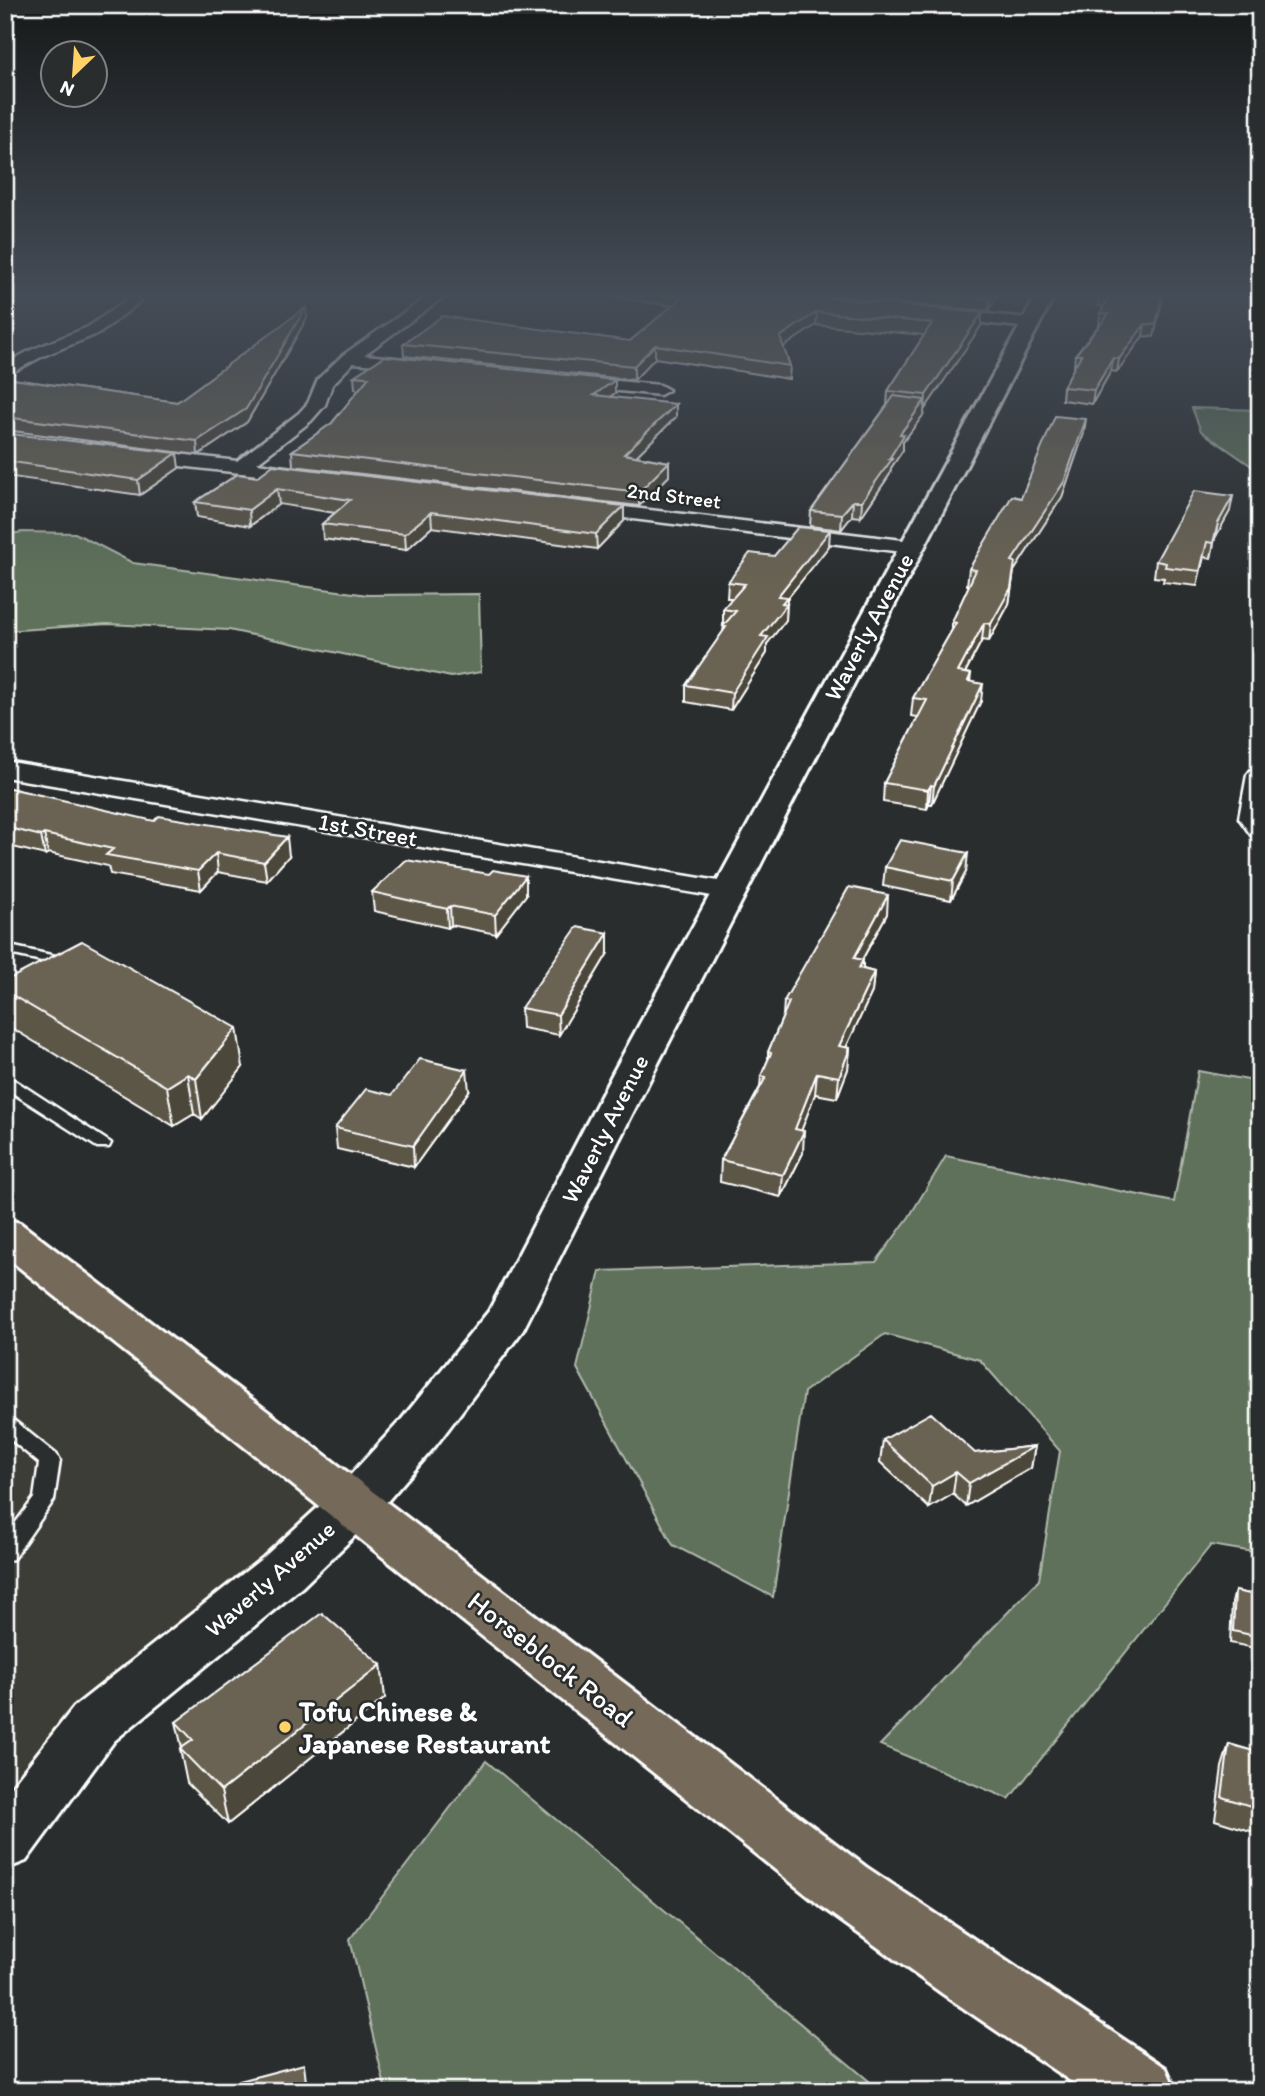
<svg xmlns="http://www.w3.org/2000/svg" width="1265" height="2096" font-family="Itim,sans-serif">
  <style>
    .built { fill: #3e3e39 }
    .green { fill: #5f715a; stroke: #afb8ac; stroke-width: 2 }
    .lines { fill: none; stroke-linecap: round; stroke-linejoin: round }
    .lane-casing { stroke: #fff; stroke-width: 5 }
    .street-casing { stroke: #fff; stroke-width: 5 }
    .secondary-casing { stroke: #fff; stroke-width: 6 }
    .primary-casing { stroke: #fff; stroke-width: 6 }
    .lane { fill: #2a2d2e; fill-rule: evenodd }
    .street { fill: #2a2d2e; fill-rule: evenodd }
    .secondary { fill: #2a2d2e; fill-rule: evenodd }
    .primary { fill: #746a5a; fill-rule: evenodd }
    .wall { fill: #5c5647; stroke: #fff; stroke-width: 2 }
    .shaded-wall { fill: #4b463a; stroke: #fff; stroke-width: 2 }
    .building { fill: #6b6453; stroke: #fff; stroke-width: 2 }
    .poi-dot { fill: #ffd166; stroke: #2a2d2e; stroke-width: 2.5 }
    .labels { text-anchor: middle; stroke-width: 5; stroke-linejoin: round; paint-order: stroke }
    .far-street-label { font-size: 21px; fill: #fff; stroke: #2a2d2e }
    .street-label { font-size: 24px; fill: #fff; stroke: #2a2d2e }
    .near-street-label { font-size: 28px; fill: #fff; stroke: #2a2d2e }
    .near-poi-label { font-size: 28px; font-weight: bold; fill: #fff; stroke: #2a2d2e; text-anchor: start }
  </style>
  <rect width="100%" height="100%" fill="#2a2d2e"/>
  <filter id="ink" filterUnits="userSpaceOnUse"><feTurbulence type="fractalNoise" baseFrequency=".0143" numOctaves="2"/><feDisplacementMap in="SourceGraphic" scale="14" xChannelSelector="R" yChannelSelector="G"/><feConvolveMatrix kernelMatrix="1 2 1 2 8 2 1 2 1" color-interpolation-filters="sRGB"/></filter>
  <g filter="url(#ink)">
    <path class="built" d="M5,1233L353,1506L5,1841Z"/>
    <path class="green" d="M1192,408L1260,410V456L1253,467L1201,431Z
      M22,532L75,533L133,563L368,595L479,594L481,672L451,677L229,630L107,624L5,631V535Z
      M1198,1071L1260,1082V1553L1211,1545L1009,1799L880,1745L1039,1580L1060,1451L980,1360L885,1334L804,1392L773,1597L673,1545L577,1368L600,1271L876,1262L909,1217L946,1156L1174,1202Z
      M486,1761L881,2091H386L350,1939Z"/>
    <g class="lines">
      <g class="lane-casing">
        <path id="lane" d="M5,945L74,960L76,963L69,967L5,953Z
          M10,1079L16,1081L111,1143L109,1147H97L5,1088V1080Z
          M5,1417L12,1419L57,1455L60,1460L54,1500L13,1559L5,1561V1537L34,1498L39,1463L5,1435Z"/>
      </g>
      <g class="street-casing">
        <path id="street" d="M132,296L137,298L140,301L137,304L100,333L43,356L5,376V364L31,350L88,327Z
          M428,296H445L364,355L418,360L426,365L424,369L353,363L332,385L325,405L311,421L257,463L315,471L318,475L315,479L308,481L137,461L128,455L137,449L237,461L299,413L308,403L318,379L343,355Z
          M938,310L1031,318L1039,323L1031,328L933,318L930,315L933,312Z
          M574,377L660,385L669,390L660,395L568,386L566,382Z
          M582,502L911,541L918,543L921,547L918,551L911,553L575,512L572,508L575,504Z
          M5,761L730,883L740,885L744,891L740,897L730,899L5,777Z
          M1260,767V837L1251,835L1239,818L1247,775L1251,770Z"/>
      </g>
      <g class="secondary-casing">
        <path id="secondary" d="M1036,296H1054L653,1073L523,1330L436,1445L371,1520L302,1587L114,1741L26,1861L5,1869V1795L74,1707L264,1557L335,1492L402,1419L489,1311L613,1073Z"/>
      </g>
      <g class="primary-casing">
        <path id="primary" d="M5,1219L20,1223L866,1867L1166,2068L1176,2091H1085L943,1994L822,1907L5,1256Z"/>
      </g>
      <use href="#lane" class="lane"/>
      <use href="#street" class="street"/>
      <use href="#secondary" class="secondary"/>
      <use href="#primary" class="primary"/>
    </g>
    <path class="wall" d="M608,296H812L982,313L981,326L924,409V414L903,442V450L891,468L890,474L861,517L852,516L841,530L810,526L811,511L887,405L888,391L924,335L816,325L783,347L790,366L789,379L655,358L634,380L404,356L403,344L630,341L672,306Z
      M826,296H997L988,311Z
      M1099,296H1163L1154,337L1143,336L1117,372L1111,371L1092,404L1062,400L1063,387L1074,368L1075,355L1099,325L1100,313L1104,307L1098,306Z
      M307,318L247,422L198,455L5,430V378L177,402Z
      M354,376L615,393L611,396L676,417L636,456L669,462V476L639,506L293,466L292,451L332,423L359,390L355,389Z
      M1084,433L1062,497L1014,571L1009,604L989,641L982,640L965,673L971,674L970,682L981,701L932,804H929L927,809L883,802L884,783L918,717L911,716L913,698L952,630V622L969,586L967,585L969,569L1021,498Z
      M5,437L179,468L140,495L5,476Z
      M238,474L624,521L597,549L432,527L406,550L323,539L322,524L335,513L279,504L250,526L197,517L195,502Z
      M1230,511L1215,538L1211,558L1204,557L1197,586L1163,582L1164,578L1154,577L1156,561Z
      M829,546L787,599L786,620L767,644V653L731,710L686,702V685L723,632L724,625H723V609L732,598H727L728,582L774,556Z
      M5,787L289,856L267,881L218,872L201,890L110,874L108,866L48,853L45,855L5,845Z
      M885,867L966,872L951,900L883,886Z
      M372,892L526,895L496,934L451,925L448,928L374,911Z
      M887,914L862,960H863V969L874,972L872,992L846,1047L850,1048L848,1069L837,1098L815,1094L801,1131L803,1153L781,1197L720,1182L721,1160L760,1087L761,1076L768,1060V1052L783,1016L784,1001Z
      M608,953L559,1035L522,1028L521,1008Z
      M5,981L243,1067L202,1119L194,1114L174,1126L5,1024Z
      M469,1091L414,1167L337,1149L335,1128L392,1095Z
      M883,1440L975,1453L1035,1446L1031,1468L966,1506L953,1494L929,1508L880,1462Z
      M1235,1591L1260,1596V1649L1230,1643L1232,1603Z
      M381,1665L385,1698L228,1824L187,1783L180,1749L182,1748L176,1722Z
      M1229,1744L1260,1753V1834L1215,1820L1222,1767Z"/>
    <path class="shaded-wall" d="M992,296H997L988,311L990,299Z
      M306,307L307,318L247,422L198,455L197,441Z
      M817,312L816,325L779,350L780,337Z
      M982,313L981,326L925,409L926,395Z
      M1145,324L1143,336L1117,372L1119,359Z
      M655,345V358L634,380V366Z
      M1113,358L1111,371L1092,404L1094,390Z
      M615,380V393L594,408V395Z
      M925,400L924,414L903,442V450L891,468L890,474L861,517L862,501L889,459L900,434Z
      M676,404V417L624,468V454Z
      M1086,419L1084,433L1062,497L1014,571L1009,604L989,641L991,624L1012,561Z
      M177,453L179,468L140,495L138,480Z
      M669,462V476L639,506V492Z
      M277,489L279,504L250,526L249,510Z
      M1233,496L1230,511L1215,538L1211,558L1218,523Z
      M853,501L852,516L841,530L842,514Z
      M624,506V521L597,549L596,534Z
      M431,512L432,527L406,550L405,534Z
      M830,530L829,546L787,599L786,620L767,644V653L731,710L732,693L778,596Z
      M984,623L982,640L956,690L958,672Z
      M983,684L981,701L932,804L934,786Z
      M931,785L929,804L927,809L928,790Z
      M44,834L48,853L45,855L41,836Z
      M287,837L289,856L267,881L264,862Z
      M216,853L218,872L201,890L198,871Z
      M968,853L966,872L951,900L953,881Z
      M526,876V895L496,934L495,915Z
      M888,895L887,914L852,978L854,958Z
      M450,906L451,925L448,928L447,909Z
      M608,933V953L559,1035L558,1015Z
      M874,972L872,992L837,1067L839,1046Z
      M237,1028L243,1067L202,1119L196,1079Z
      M850,1048L848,1069L837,1098L839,1077Z
      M467,1070L469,1091L414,1167L413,1146Z
      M817,1073L815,1094L794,1150L795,1129Z
      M188,1074L194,1114L174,1126L167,1087Z
      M804,1131L803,1153L781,1197L783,1175Z
      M1035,1446L1031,1468L966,1506L969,1483Z
      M956,1472L953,1494L929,1508L932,1486Z
      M381,1665L385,1698L228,1824L221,1791Z"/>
    <path class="building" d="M684,296H812L982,313L926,395L888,391L932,323L817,312L780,337L790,366L655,345L634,366L403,344L442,316L630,341Z
      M954,296H992L990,299Z
      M1110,296H1162L1156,325L1145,324L1119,359L1113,358L1094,390L1063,387L1081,355H1075L1109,314L1100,313Z
      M306,307L246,409L197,441L5,417V378L177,402Z
      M385,356L615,380L594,395L676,404L624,454L669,462L639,492L292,451L332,423L369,377L354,376Z
      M894,396L925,400L900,434L904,435L889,459H892L862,501H853L842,514L811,511Z
      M1055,416L1086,419L1064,482L1012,561L1015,562L1011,588L991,624L984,623L958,672L971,674L968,681L983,684L934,786L931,785L928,790L884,783L927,700L913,698L956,623L952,622L976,570L969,569L1012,496L1021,498Z
      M11,434L177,453L138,480L5,461V437Z
      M273,465L624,506L596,534L431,512L405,534L322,524L350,500L277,489L249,510L195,502L238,474L257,477Z
      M1194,491L1233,496L1218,523L1213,543L1207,542L1200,571L1165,567L1166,563L1156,561Z
      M798,527L830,530L778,596L787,597L782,603L787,604L761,636L768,637L732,693L686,685L726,627L723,626L736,611L723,609L745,584L728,582L750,553L774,556Z
      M5,787L154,821L159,816L287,837L264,862L216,853L198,871L106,855L113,849L44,834L41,836L5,827Z
      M900,840L968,853L953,881L885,867Z
      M406,860L489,874L493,870L526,876L495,915L450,906L447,909L372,892Z
      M849,887L888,895L854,958L863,960L859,968L874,972L839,1046L850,1048L839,1077L817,1073L795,1129L804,1131L783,1175L721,1160L766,1077L761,1076L771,1053L768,1052L789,1002L784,1001Z
      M577,927L608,933L558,1015L521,1008Z
      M82,941L237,1028L196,1079L188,1074L167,1087L5,991V981Z
      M420,1059L467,1070L413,1146L335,1128L366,1089L392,1095Z
      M931,1413L975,1453L1035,1446L969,1483L956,1472L932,1486L883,1440Z
      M1235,1591L1260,1596V1637L1233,1631Z
      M322,1613L381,1665L221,1791L180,1749L193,1740L176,1722Z
      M1229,1744L1260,1753V1809L1222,1797Z
      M304,2064L307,2091H202Z"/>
  </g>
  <linearGradient id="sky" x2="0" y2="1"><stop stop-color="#171919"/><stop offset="0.5" stop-color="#444c57"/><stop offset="1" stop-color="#444c57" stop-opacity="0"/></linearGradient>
  <rect width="1265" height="589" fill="url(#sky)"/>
  <circle class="poi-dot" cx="285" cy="1727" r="7"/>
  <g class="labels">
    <g class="far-street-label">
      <text transform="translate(674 496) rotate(7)" y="7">2nd Street</text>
    </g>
    <g class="street-label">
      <text transform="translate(869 627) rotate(-62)" y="8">Waverly Avenue</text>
      <text transform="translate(368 830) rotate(10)" y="8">1st Street</text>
      <text transform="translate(605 1129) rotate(-63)" y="8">Waverly Avenue</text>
      <text transform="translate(270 1579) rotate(-41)" y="8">Waverly Avenue</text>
    </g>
    <g class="near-street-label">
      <text transform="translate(551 1659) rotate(38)" y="10">Horseblock Road</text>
    </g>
    <g class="near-poi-label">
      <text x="299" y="1721">Tofu Chinese &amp;<tspan x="299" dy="32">Japanese Restaurant</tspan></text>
    </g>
  </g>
  <rect width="1265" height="2096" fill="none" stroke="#2a2d2e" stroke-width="28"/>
  <rect x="14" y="14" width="1237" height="2068" fill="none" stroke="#fff" stroke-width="2.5" filter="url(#ink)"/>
  <g transform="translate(74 74) rotate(205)"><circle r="33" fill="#2a2d2e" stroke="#7f8182" stroke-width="2"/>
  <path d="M0-5L12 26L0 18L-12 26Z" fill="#ffd166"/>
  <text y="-10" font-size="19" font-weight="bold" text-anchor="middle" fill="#ffffff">N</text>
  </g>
</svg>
